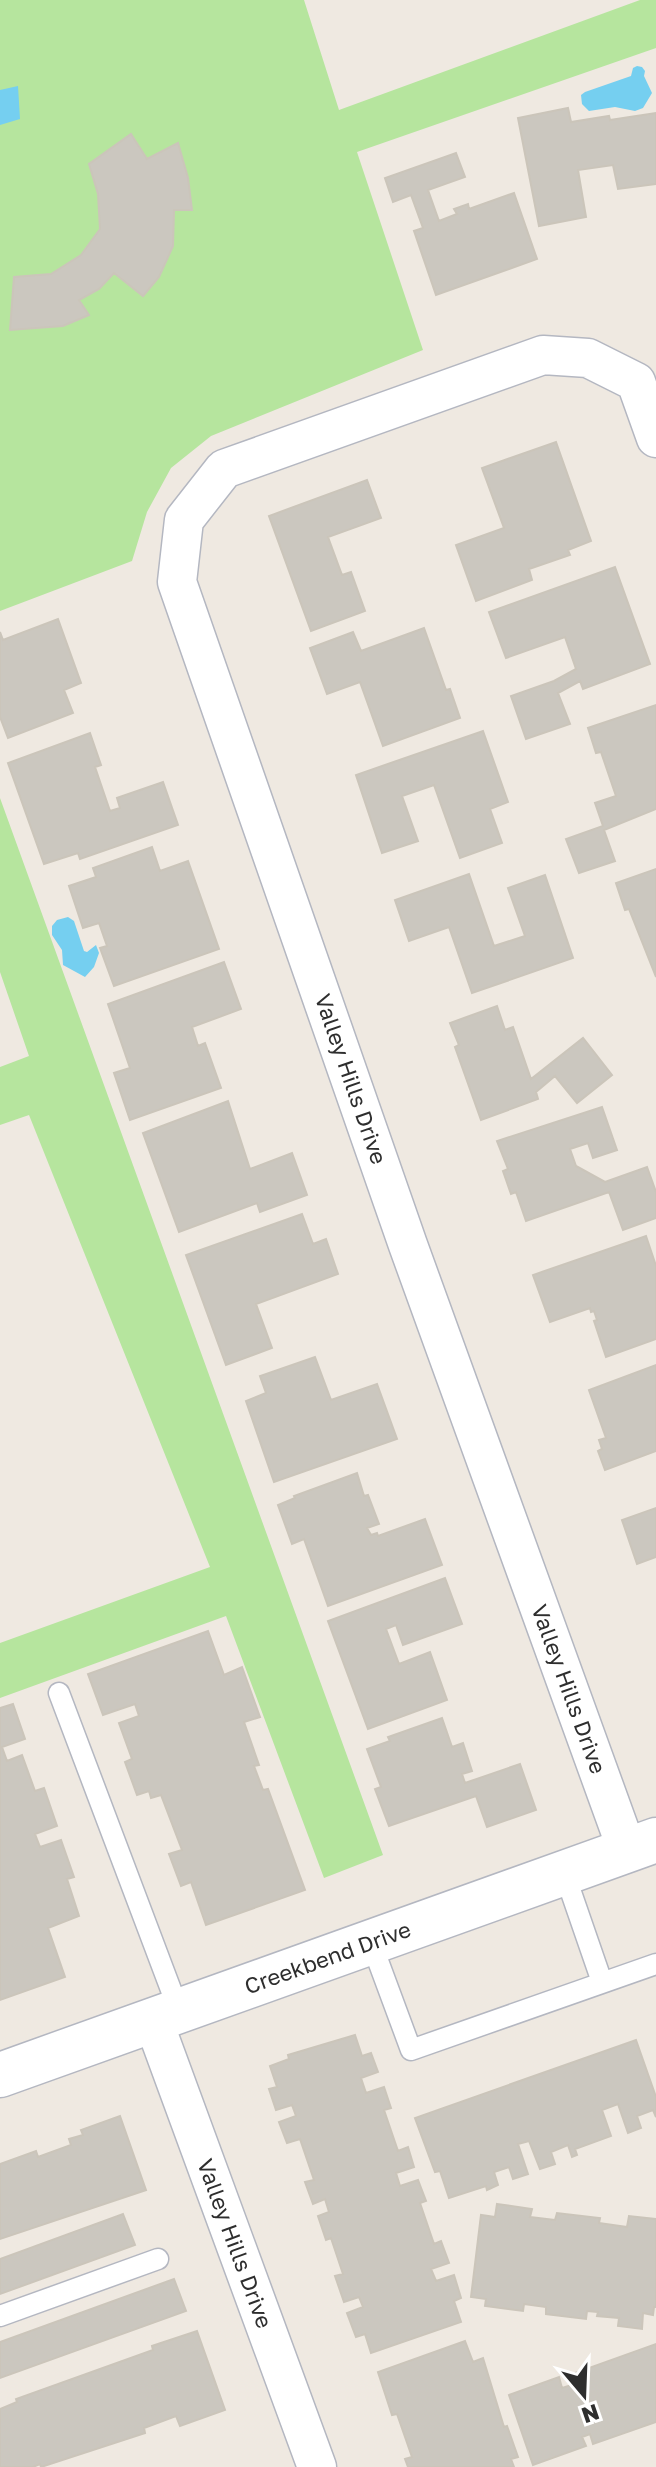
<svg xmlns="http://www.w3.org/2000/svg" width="656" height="2467" font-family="'Golos Text',sans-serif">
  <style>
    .green { fill: #b6e59e }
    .water { fill: #75cff0 }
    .building { fill: #cbc7bf; stroke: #cbc5ba; stroke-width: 2 }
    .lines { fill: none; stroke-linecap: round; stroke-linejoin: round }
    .service-casing { stroke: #b4b7c1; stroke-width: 23 }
    .minor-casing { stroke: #b4b7c1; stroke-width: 41 }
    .tertiary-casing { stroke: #b4b7c1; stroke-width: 47 }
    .service { stroke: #fff; stroke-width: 20 }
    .minor { stroke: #fff; stroke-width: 38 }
    .tertiary { stroke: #fff; stroke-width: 44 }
    .labels { text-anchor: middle; stroke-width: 8; stroke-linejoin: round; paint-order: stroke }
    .street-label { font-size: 22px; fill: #2e2e2e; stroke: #fff }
  </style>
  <rect width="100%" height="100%" fill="#efe9e1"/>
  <path class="green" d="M0,0H304L339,110L640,0H656V48L357,152L423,350L211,436L171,468L147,512L132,561L0,611Z
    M0,798L383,1855L324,1878L226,1616L0,1698V1643L210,1567L29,1115L0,1125V1067L29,1056L0,972Z"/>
  <path class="water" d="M637,66L642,67L645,71L644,76L652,93L643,108L635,111L615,107L589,111L582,104L581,95L585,92L631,76L633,68Z
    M18,86L20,119L0,125V90Z
    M68,917L74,921L84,951L87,952L96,945L99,953L94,967L85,977L63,965L62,950L52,935V926L57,920Z"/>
  <path class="building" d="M568,108L571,122L609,116L610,120L656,113V184L618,189L613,165L578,170L586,217L539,226L518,118Z
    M131,134L147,159L178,143L188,178L192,210H174L173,246L159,277L143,296L114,273L99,289L79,300L89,315L63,326L10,330L14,277L51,274L81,255L100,229L98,194L89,164Z
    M456,153L465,177L428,190L439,221L457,214L454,209L468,204L469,209L514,193L537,259L436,295L414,231L423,228L411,195L393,202L385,178Z
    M556,442L591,541L568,550L570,555L529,569L532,580L476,601L456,545L504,528L482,468Z
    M367,480L381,518L328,537L342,575L351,572L365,611L311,631L269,516Z
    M615,567L650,664L583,689L580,681L558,693L570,724L526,739L511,696L554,681L576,669L565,637L506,658L489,612Z
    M58,619L81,683L64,690L73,713L8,738L0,717V632L3,640Z
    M424,628L446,690L450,689L460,718L383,746L360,682L327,694L310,648L353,632L361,651Z
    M656,705V809L604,830L615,861L579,873L566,839L603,826L595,803L616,796L601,752L596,753L588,728Z
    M483,731L508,802L490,809L502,843L460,858L434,785L402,796L418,841L382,853L356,775Z
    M90,733L101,765L95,767L110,811L120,808L117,798L163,782L178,825L80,859L78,853L44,864L8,763Z
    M152,847L160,871L188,861L219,949L114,986L100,948L107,946L99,923L83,928L69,886L96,877L93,868Z
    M656,869V977L629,909L625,910L616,883Z
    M469,874L494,946L525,936L508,888L545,875L573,958L472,993L449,927L409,941L395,900Z
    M224,962L241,1009L192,1027L198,1046L205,1043L221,1088L130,1120L114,1073L130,1068L108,1004Z
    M497,1006L505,1030L513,1027L531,1079L583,1038L612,1075L577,1103L555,1076L536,1092L538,1099L481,1120L455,1047L459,1045L450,1023Z
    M228,1101L250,1169L292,1153L307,1195L260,1212L257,1203L179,1232L143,1133Z
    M602,1107L617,1150L593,1158L588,1143L570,1149L576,1166L605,1182L647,1167L656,1192V1218L623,1230L609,1192L526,1221L516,1192L511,1194L503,1171L508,1169L497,1141Z
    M302,1214L313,1244L326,1239L338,1274L256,1304L272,1348L226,1365L186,1255Z
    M646,1236L656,1266V1339L606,1357L594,1321L597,1320L594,1311L591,1312L590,1308L550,1322L533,1275Z
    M315,1357L331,1400L377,1384L397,1439L274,1482L246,1401L266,1393L260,1376Z
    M656,1365V1451L605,1470L598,1451L602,1449L599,1440L606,1438L589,1390Z
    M357,1473L364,1496L368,1495L379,1524L367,1528L371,1535L377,1533L378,1536L425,1519L442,1565L328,1606L304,1539L292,1544L278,1505L295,1498L294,1496Z
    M656,1508V1557L637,1564L622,1520Z
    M445,1578L462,1624L403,1645L396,1625L386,1629L399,1664L430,1652L447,1700L368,1729L328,1621Z
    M208,1631L224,1675L242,1667L260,1717L244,1722L259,1765L254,1766L263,1790L268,1789L305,1890L206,1925L191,1882L181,1886L169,1854L182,1850L161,1795L151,1798L149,1791L137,1795L125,1762L132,1759L119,1723L139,1716L135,1704L103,1715L88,1674Z
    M13,1704L25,1739L2,1747L7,1761L22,1755L35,1791L44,1788L57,1826L35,1834L40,1847L61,1840L74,1877L67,1879L79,1916L48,1928L65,1977L0,2000V1708Z
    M442,1718L452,1747L463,1743L472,1771L462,1774L465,1783L520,1764L536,1810L487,1827L476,1796L389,1826L375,1789L381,1787L367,1749L390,1741L388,1737Z
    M355,2035L362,2056L371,2053L378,2072L361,2078L366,2093L384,2087L391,2108L384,2110L398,2151L408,2147L414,2167L396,2173L400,2186L418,2180L426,2201L420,2203L434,2244L441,2241L449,2263L431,2269L436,2281L454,2275L461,2298L454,2301L461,2322L371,2353L365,2334L356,2337L347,2313L363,2307L359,2297L344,2302L335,2276L343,2274L331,2238L326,2240L318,2216L329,2212L325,2199L313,2204L305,2182L314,2180L300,2139L287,2143L279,2122L296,2116L292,2105L276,2110L269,2089L277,2087L270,2066L289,2059L288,2055Z
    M636,2040L656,2097V2117L653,2110L637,2116L641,2128L628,2133L618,2104L602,2110L611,2136L575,2149L577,2155L572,2157L568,2145L551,2152L555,2164L540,2169L529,2141L518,2144L528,2174L513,2179L509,2167L494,2172L498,2185L487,2190L486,2186L449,2198L440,2171L435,2172L415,2118Z
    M120,2116L146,2190L0,2239V2164L36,2151L38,2157L71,2145L69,2139L83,2135L81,2130Z
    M497,2204L532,2209L530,2217L555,2220L557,2213L600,2218L599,2223L627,2227L629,2216L656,2219V2307H654L653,2315L643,2313L642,2329L618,2326L619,2318L597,2316L598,2312L587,2311L586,2319L546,2314V2307L524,2304L523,2311L485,2306L486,2299L471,2297L481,2215L495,2217Z
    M123,2214L135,2245L0,2294V2259Z
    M174,2279L186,2311L0,2378V2342Z
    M197,2331L225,2410L180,2426L176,2416L144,2428L145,2433L41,2467L40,2464L33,2467H0V2409L17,2402L16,2399L153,2350L152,2346Z
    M465,2341L473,2362L483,2358L504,2427L507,2426L518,2457L511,2459L514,2467H408L405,2459L412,2457L397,2414L392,2415L378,2372Z
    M656,2344V2422L593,2444L590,2434L582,2437L586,2446L533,2465L509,2395L559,2377L562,2388L575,2384L572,2374Z"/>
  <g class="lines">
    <g class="service-casing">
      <path id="service" d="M59,1693L179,2011
        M564,1872L602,1982
        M371,1942L411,2050L656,1964
        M0,2316L158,2259"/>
    </g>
    <g class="minor-casing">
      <g id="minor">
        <path d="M627,1850L408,1245L177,582L184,520L224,469L543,355L588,358L636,382L656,438"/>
        <path id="s1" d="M153,2020L317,2467"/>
      </g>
    </g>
    <g class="tertiary-casing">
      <g id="tertiary">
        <path id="s2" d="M0,2075L656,1840"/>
      </g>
    </g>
    <use href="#service" class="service"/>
    <use href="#minor" class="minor"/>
    <use href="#tertiary" class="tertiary"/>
  </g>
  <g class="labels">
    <g class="street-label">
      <text transform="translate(351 1079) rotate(71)" y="8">Valley Hills Drive</text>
      <text transform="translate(569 1689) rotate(70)" y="8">Valley Hills Drive</text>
      <text dy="8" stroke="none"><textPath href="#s2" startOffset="348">Creekbend Drive</textPath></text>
      <text dy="8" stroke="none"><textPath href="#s1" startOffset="238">Valley Hills Drive</textPath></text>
    </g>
  </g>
  <g transform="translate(584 2395) rotate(161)" stroke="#ffffff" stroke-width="6" paint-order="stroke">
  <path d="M0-6L14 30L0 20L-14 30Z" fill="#2e2e2e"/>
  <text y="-12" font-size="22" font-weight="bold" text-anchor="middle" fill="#2e2e2e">N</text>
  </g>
</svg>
